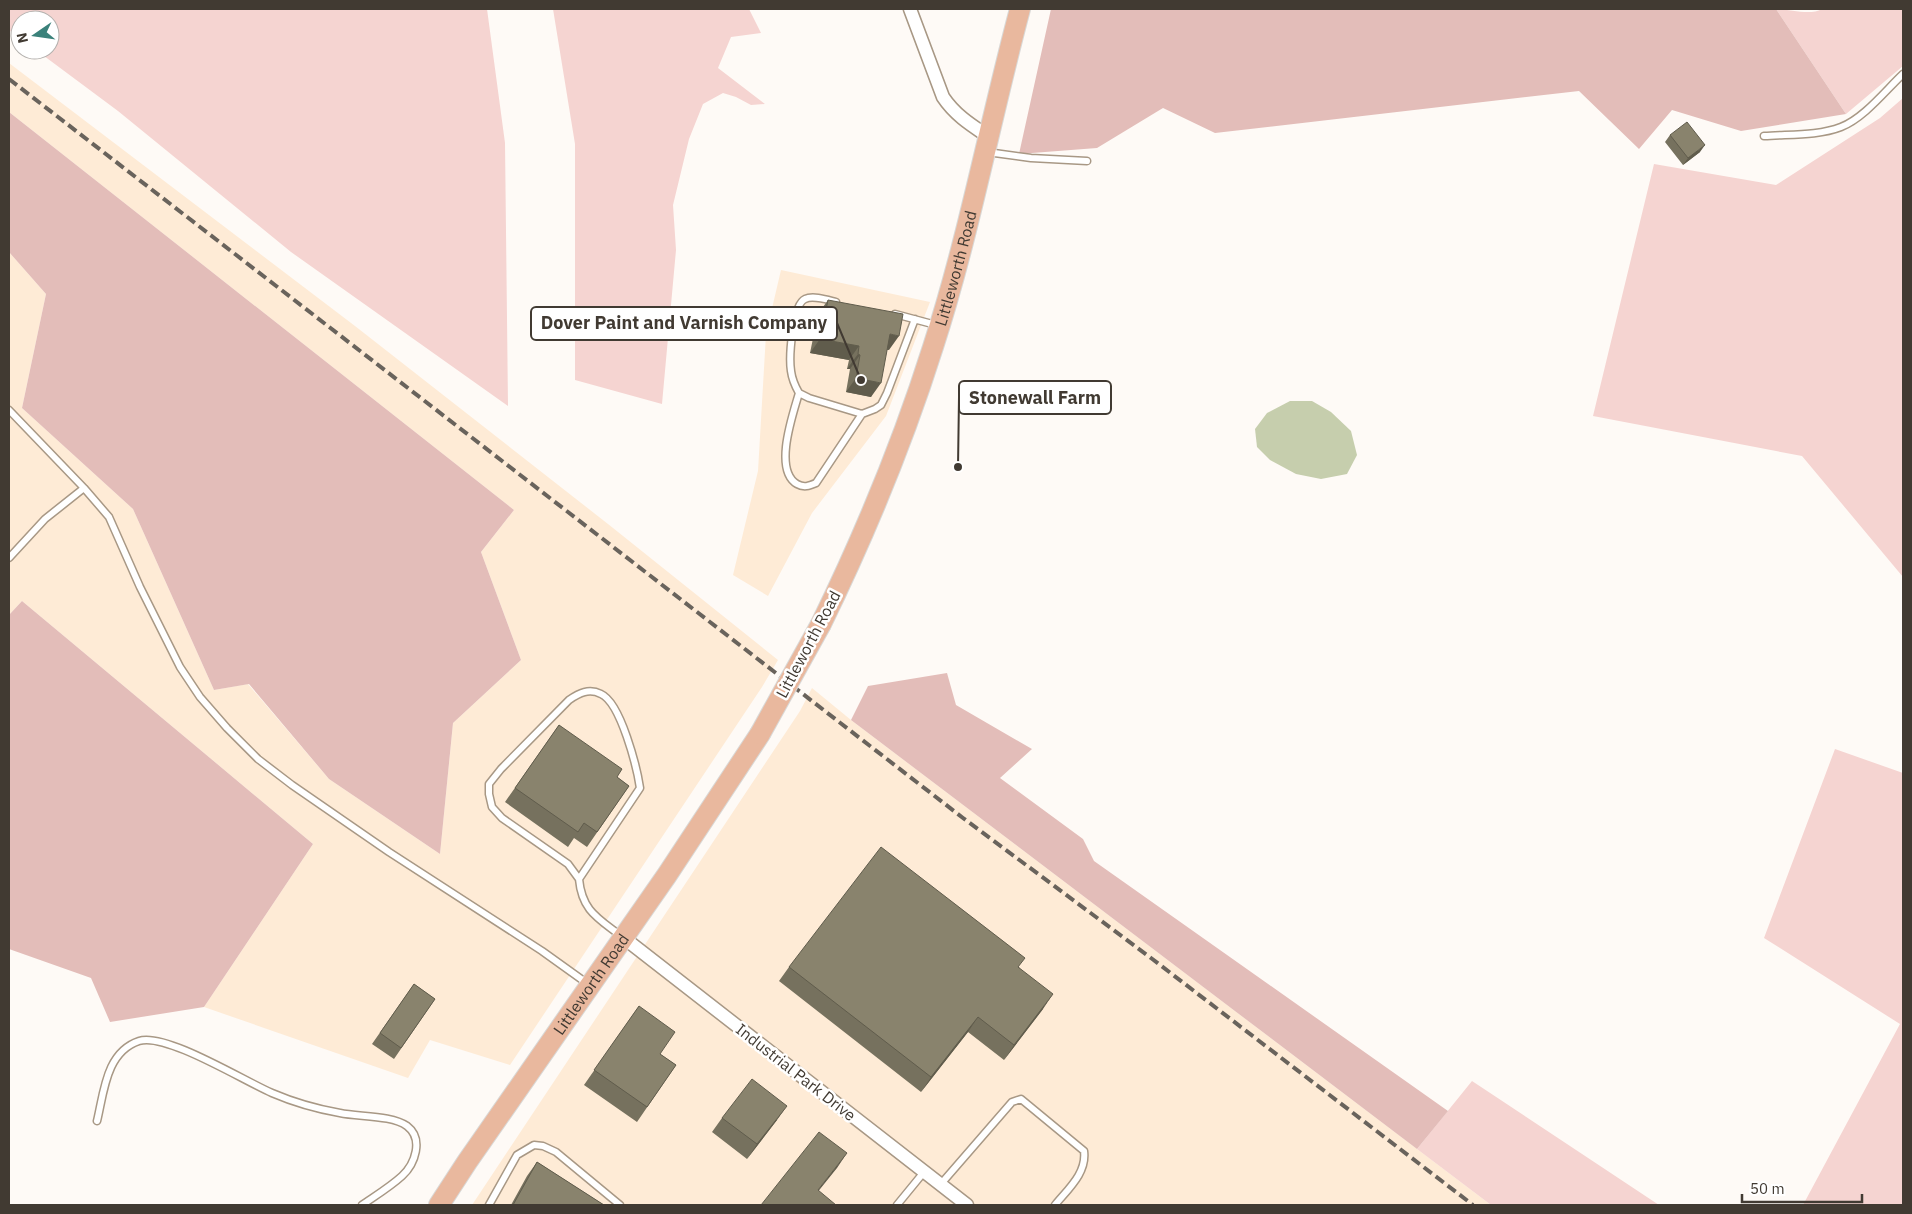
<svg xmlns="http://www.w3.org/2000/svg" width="1912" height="1214" font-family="'IBM Plex Sans',sans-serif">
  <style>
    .built { fill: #feebd6 }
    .green { fill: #f5d4d1 }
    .forest { fill: #e3bdb9 }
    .water { fill: #c6cead }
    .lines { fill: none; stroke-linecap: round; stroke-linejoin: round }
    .service-casing { stroke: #a89885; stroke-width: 9 }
    .minor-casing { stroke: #a89885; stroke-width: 15 }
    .primary-casing { stroke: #d9d8d6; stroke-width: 22 }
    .service { stroke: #fff; stroke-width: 6 }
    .minor { stroke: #fff; stroke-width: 12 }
    .primary { stroke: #e9b89e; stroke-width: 20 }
    .rail { stroke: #69635c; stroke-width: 4; stroke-dasharray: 10 5; stroke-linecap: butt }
    .primary-bridge-casing { stroke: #d9d8d6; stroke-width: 22; stroke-linecap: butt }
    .primary-bridge { stroke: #e9b89e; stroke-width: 20 }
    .wall { fill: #76715e }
    .shaded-wall { fill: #605c4c }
    .building { fill: #89836d; stroke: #605c4c }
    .labels { text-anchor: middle; stroke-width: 5; stroke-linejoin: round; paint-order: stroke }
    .street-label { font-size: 16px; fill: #413a32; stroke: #fff }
    .leader { fill: none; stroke: #413a32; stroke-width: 2 }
    .callout-dot { fill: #413a32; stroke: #fff; stroke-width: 2 }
    .callout { fill: #fff; stroke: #413a32; stroke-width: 2 }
    .callout-label { font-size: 18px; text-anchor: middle; font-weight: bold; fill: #413a32 }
  </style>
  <rect width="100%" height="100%" fill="#fefaf6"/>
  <path class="built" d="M9,63L355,326L608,524L778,660L762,687L510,1065L430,1040L408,1078L204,1007L313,844L22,601L9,615V252L46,294L22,408L133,509L214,690L248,684L329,779L440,854L453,723L521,660L481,552L514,510L9,112Z
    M781,270L930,302L886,416L812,513L768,596L733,575L758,471L766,334Z
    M812,688L851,720L1491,1205H472L800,711Z"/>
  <path class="green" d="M9,9H487L505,143L508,406L291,252L118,111L36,50H50V20H20V38L9,30Z
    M553,9H749L761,33L731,37L718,68L765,104L751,105L736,97L723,93L703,104L689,139L673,205L676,250L662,404L575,380V144Z
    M1776,9C1790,9 1810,16 1822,9H1903V66L1846,114Z
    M1903,98V577L1802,456L1593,416L1654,164L1776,185L1880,118Z
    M1835,749L1903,773V1205H1803L1900,1024L1764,938Z
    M1472,1081L1659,1205H1491L1417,1149Z"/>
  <path class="forest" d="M1051,9H1776L1846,114L1741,131L1672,110L1639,149L1579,91L1215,133L1163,108L1097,148L1019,154Z
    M9,112L514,510L481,552L521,660L453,723L440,854L329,779L249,684L214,690L133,509L22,408L46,294L9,252Z
    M22,601L313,844L204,1007L110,1022L91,978L9,949V615Z
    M947,673L956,705L1032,749L1000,778L1083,839L1094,861L1448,1111L1417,1149L851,720L868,686Z"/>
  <path class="water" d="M1290,401H1312L1331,412L1351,431L1357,455L1347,474L1321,479L1296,474L1270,460L1257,447L1255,429L1267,413Z"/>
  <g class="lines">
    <g class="service-casing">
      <path id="service" d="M1764,136C1789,134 1818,136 1841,127C1864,118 1885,91 1903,74
        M987,152L1031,158L1087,161
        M836,302C828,300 813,295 805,299C792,305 789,358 791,371C792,379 795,386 799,393L809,398L862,414L875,409L881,405L887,393L915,319
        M895,314L936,325
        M799,393C793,414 773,470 797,484C804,488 809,486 816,483L862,414
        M9,410L84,488L109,517L140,587L180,667L200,697L227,728L258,759L292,785L389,852L542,951L588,984
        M9,558L45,519L84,488
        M579,879L568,864L502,818L492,807L489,794V784L501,769L569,700C579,693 589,688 601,694C621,703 637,768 640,788L579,879C582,911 598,918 621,936
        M97,1121C104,1092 106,1052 139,1041C165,1032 244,1081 272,1093C293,1102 317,1109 340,1113C359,1117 392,1115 407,1126C424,1139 415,1164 402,1176C390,1187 375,1196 362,1205
        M940,1185L1012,1102L1021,1099L1084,1151C1087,1173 1068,1189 1055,1205
        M489,1205L517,1155L534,1145L543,1146L556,1152L620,1205
        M897,1205L924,1172"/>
    </g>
    <g class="minor-casing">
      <path id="minor" d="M910,9L943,97C955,115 971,125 989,137
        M624,938L967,1205"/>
    </g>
    <g class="primary-casing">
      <g id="primary">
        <path id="s1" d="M821,624C865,534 903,442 933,347C969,236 990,121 1020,9"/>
        <path id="s2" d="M439,1205L467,1162L667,875L760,734"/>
      </g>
    </g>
    <use href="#service" class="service"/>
    <use href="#minor" class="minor"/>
    <use href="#primary" class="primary"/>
    <path class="rail" d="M9,79L963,818L1151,958L1473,1205"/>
    <g class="primary-bridge-casing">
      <path id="primary-bridge" d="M760,734L821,624"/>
    </g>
    <use href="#primary-bridge" class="primary-bridge"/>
  </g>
  <path class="wall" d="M1670,135L1700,152L1683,165L1665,142Z
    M828,300L889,350H887L871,397L846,392L850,369H847L849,360L810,353L818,314Z
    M559,725L617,777L629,786L587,847L574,838L568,847L505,802Z
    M789,967H1019L1043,1009L1004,1060L968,1032L921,1092L779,981Z
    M414,984L435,999L394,1059L372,1044Z
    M639,1006L660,1054L676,1065L637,1122L584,1085Z
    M722,1118L777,1120L747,1159L712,1132Z
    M537,1162L604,1205H511L527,1176Z"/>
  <path class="shaded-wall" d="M1705,145L1700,152L1683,165L1688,158Z
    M890,334L899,336L889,350L880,349Z
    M820,339L859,346L849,360L810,353Z
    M858,354L860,355L850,369H847Z
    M856,378L881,383L871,397L846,392Z
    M1053,994L1043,1009L1004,1060L1014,1045Z
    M978,1017L968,1032L921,1092L931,1077Z
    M787,1106L777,1120L747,1159L757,1144Z
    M847,1153L837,1168L808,1204L818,1190Z"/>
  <path class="building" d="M1687,122L1705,145L1688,158L1670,135Z
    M828,300L903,314L899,336L890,334L881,383L856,378L860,355L858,354L859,346L820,339Z
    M559,725L622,769L617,777L629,786L597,832L584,823L578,832L515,788Z
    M881,847L1025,958L1018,967L1053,994L1014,1045L978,1017L931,1077L789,967Z
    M414,984L435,999L401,1048L380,1033Z
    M639,1006L675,1032L660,1054L676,1065L647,1107L594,1070Z
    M752,1079L787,1106L757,1144L722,1118Z
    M819,1132L847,1153L818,1190L836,1205H761Z
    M537,1162L604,1205H513Z"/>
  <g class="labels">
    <g class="street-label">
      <text dy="6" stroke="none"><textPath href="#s1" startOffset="381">Littleworth Road</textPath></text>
      <text transform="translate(808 644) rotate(-62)" y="6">Littleworth Road</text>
      <text dy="6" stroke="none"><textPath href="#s2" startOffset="268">Littleworth Road</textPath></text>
      <text transform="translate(796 1072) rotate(38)" y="6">Industrial Park Drive</text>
    </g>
  </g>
  <path class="leader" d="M861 380L837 323M958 467L959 397"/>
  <g class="callout-dot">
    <circle cx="861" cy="380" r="5"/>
    <circle cx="958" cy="467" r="5"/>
  </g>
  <g class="callout">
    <rect x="531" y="307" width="306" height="33" rx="5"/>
    <rect x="959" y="381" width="152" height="33" rx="5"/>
  </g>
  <g class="callout-label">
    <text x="684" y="329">Dover Paint and Varnish Company</text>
    <text x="1035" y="404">Stonewall Farm</text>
  </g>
  <rect width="1912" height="1214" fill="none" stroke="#413a32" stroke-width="20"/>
  <g transform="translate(35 35) rotate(257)"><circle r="24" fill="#ffffff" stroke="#b3b0ad"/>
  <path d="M0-4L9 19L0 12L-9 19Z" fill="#3a817a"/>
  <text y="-8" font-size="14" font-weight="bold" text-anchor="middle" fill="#413a32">N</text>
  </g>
  <path d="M1742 1194v8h120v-8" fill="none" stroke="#413a32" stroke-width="2.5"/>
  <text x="1750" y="1194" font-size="15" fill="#413a32" stroke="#ffffff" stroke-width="4" paint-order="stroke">50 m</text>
</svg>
